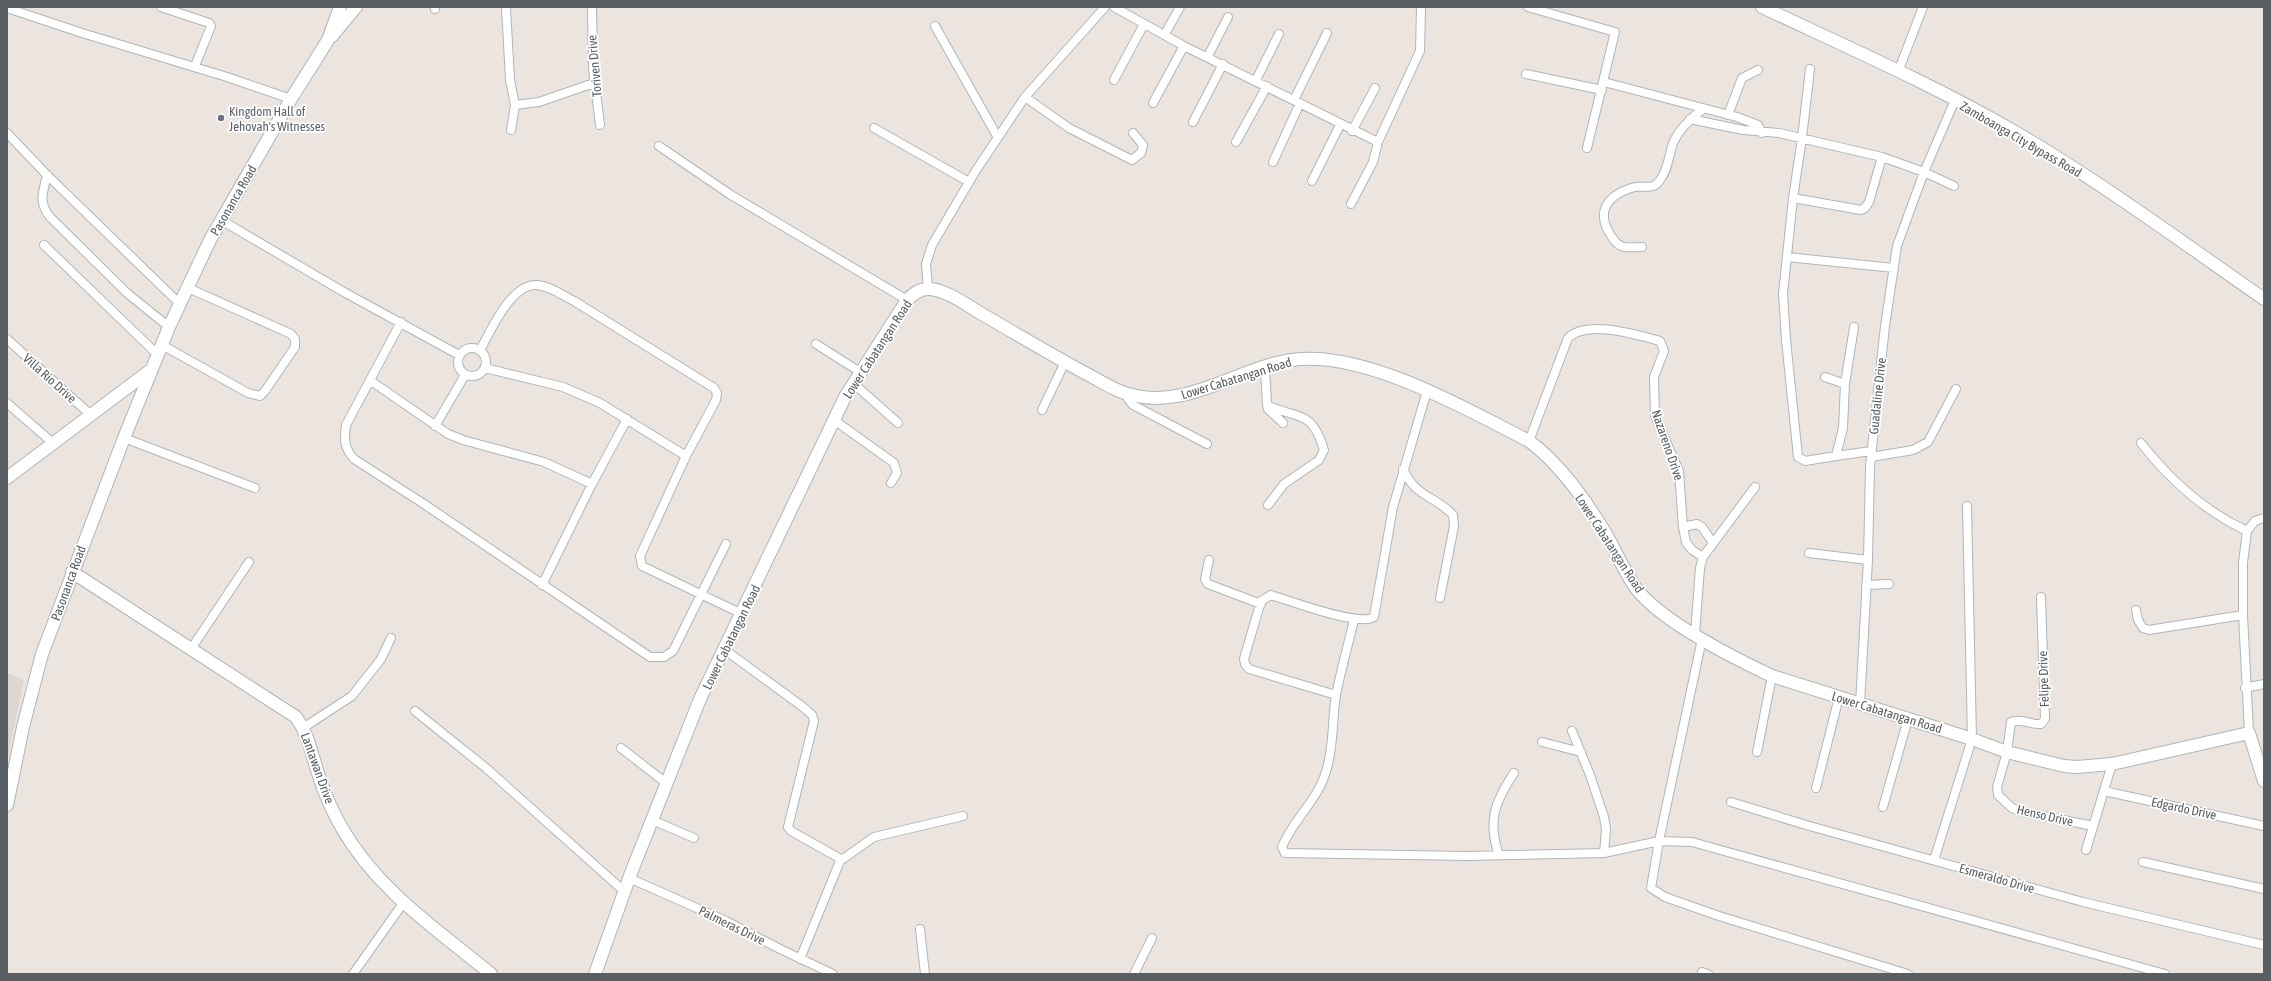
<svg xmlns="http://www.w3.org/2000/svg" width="2271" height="981" font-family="'Asap Condensed',sans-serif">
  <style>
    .education { fill: #ded6d0 }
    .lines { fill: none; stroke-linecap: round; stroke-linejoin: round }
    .street-casing { stroke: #b0b5b8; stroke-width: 10 }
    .secondary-casing { stroke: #afb5b8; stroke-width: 14 }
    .street { stroke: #fff; stroke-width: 8 }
    .secondary { stroke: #fff; stroke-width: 12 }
    .worship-dot { fill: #6b7280; stroke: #fff; stroke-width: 1.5 }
    .labels { text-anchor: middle; stroke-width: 3.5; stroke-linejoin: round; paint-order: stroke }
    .street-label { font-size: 13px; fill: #585e61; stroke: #fff }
    .worship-label { font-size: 13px; fill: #5b616d; stroke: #fff; text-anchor: start }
  </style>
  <rect width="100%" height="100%" fill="#ece5df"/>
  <path class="education" d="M7,673L24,680L7,761Z"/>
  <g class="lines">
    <g class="street-casing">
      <path id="street" d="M161,7L209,23L211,26L195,66
        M506,7L510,80L515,105L511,130
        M592,7L593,68L600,125
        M1114,7L1184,46L1378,142L1373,162L1351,204
        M1528,7L1615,32L1587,148
        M7,8L82,33L227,77L291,99
        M435,9V7
        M935,26L997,136
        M1165,34L1180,7
        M1208,56L1228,17
        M1810,69L1802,138L1793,198L1783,294L1786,340L1798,457L1805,461L1836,456
        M1898,72L1923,7
        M1526,74L1602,90
        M1114,80L1144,24
        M1256,80L1279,34
        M1604,82L1737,117L1758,125L1762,133
        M1025,97L1069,128L1132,160L1141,153L1143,145L1133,133
        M1294,100L1327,33
        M1153,103L1184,46
        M515,105L539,102L594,83
        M1728,115L1742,78L1758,70
        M1690,119L1743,130L1779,133L1882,157L1924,172L1954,186
        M1193,122L1223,64
        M874,128L969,182
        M1352,131L1375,88
        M7,133L47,175L179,303
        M1236,142L1267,86
        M1378,142L1420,51L1421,7
        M659,146L731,195L907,300
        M1273,162L1300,103
        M47,175C43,192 38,202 50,217L127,293L169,327
        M1312,181L1340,125
        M1793,198L1861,210L1865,208L1869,202L1882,157
        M221,220L342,291L459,355
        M44,245L158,355
        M1642,247C1631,247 1621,250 1614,240C1594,214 1605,195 1635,187C1645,185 1653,191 1660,180C1668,170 1669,155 1673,143C1679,129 1691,118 1703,109
        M1787,257L1894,268
        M928,289L926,264L932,245L975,172L1025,97L1105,7
        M401,322L346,425C344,439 344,448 354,459L424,504L650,657H664L673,651L726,544
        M7,339L92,416
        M816,344L860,372
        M162,345L248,393L260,396L265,391L295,347V339L291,334L186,287
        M458 362a14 14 0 1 1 28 0a14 14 0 1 1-28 0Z
        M480,350C491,331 511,283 537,285C550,286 562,295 574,301L714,388L717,393L716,400L686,456L640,556L642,566L742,614
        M485,368L563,387L600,403L686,456
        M1265,368L1267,405L1268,409L1283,423
        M1825,377L1845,384L1843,428L1836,456L1871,451
        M371,381L448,434L463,440L544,462L592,484
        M853,383L898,423
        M1845,384L1854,327
        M1127,394L1128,399L1133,405L1207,444
        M7,403L54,444
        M1267,405C1299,420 1312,409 1324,450L1319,460L1284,484L1268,505
        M1042,410L1065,362
        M834,420L894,463L897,473L891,483
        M435,426L465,375
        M124,438L255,488
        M1529,441L1568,338C1587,319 1637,335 1660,341L1664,351L1654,377L1655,416L1679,471L1683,527L1686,542L1692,550L1703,557
        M2141,443C2170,480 2204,511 2247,531
        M1871,457L1913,450L1928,442L1956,389
        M1403,469C1416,498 1434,495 1453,515L1454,526L1440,598
        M1683,527L1697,524L1702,527L1713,543
        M1809,553L1868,560
        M1209,560L1205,579L1208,584L1261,604
        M542,585L592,484L627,419
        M1866,585L1889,584
        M2041,597L2045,719L2041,724C2031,725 2020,718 2011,722L2007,752L1997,787L1998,795L2012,808L2019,811L2093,826
        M2136,610L2138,620L2143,628L2149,630L2243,615
        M1354,620C1348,645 1341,670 1336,695C1332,719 1334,744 1327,768C1319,800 1293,819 1282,847L1285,853L1467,856L1604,853L1659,841L1692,842L2165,974
        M1695,634L1700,568L1703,557L1755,487
        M1702,639L1659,841L1651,888L1665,897L1719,916L1908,974
        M191,649L249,562
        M725,650L803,707L812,715L814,721L788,827L791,831L839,858L840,861L800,959
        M2245,688L2264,684
        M1336,695L1249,669L1245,664L1244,659L1261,601L1271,595C1291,601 1359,627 1374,617L1393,507L1427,391
        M1860,704L1868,560L1870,467L1885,326L1897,246L1924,172L1955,100
        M415,711L486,768L625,892
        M303,728L352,696L381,659L391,638
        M1572,731L1590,775L1604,817L1606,829L1604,853
        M2249,733L2243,615V563L2247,531L2255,521L2264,518
        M1542,742L1581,752
        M621,748L666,783
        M1757,752L1772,676
        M1816,788L1839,697
        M2104,791L2264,826
        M1731,802L1806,825L2083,902L2264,945
        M1883,807L1908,719
        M652,820L694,838
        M2086,850L2112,764
        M1499,855C1487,821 1495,802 1514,773
        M1934,860L1972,739L1967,506
        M840,861L874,837L963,816
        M2143,862L2264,889
        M629,878L726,921L780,949L833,974
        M920,929L925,974
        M1702,972L1708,974
        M353,974L404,902
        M1134,974L1152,938"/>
    </g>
    <g class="secondary-casing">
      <path id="secondary" d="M1762,7C1847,47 1934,85 2015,132C2101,182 2182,242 2264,299
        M332,36L356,7
        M7,478L152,369
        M72,572L296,717C308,734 311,751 317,770C323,790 332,811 342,828C377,890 438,930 491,974
        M7,805L23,727L42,654L124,438L169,327L210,240L291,99L328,40L340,7
        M595,974L631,873L700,699L845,397L907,300C913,294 920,288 930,289C949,291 966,305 982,314C1016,334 1050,354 1085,373C1099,380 1113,390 1128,394C1190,412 1242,363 1301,359C1371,354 1468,410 1529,441C1559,463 1583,497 1603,529C1614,547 1623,569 1635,587C1660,621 1734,658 1772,676L1972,739L2007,752L2064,766L2077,767L2112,764L2249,733L2264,781"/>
    </g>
    <use href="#street" class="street"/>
    <use href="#secondary" class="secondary"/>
  </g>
  <circle class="worship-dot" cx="221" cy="118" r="4"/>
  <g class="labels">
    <g class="street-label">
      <text transform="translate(594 66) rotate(-95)" y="5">Toriven Drive</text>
      <text transform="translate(2021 139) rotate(30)" y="5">Zamboanga City Bypass Road</text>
      <text transform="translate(233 200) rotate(-60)" y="5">Pasonanca Road</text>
      <text transform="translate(877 349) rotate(-57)" y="5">Lower Cabatangan Road</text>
      <text transform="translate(50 378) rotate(42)" y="5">Villa Rio Drive</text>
      <text transform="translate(1236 378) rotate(-17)" y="5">Lower Cabatangan Road</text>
      <text transform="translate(1877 396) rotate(-84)" y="5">Guadaline Drive</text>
      <text transform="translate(1668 445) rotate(71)" y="5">Nazareno Drive</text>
      <text transform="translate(1610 543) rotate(57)" y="5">Lower Cabatangan Road</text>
      <text transform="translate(68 583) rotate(-70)" y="5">Pasonanca Road</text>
      <text transform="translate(731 637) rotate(-64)" y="5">Lower Cabatangan Road</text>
      <text transform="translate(2043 679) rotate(-92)" y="5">Felipe Drive</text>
      <text transform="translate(1887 712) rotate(17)" y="5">Lower Cabatangan Road</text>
      <text transform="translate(318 768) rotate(70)" y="5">Lantawan Drive</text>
      <text transform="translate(2184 808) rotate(12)" y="5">Edgardo Drive</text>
      <text transform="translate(2045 815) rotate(13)" y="5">Henso Drive</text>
      <text transform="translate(1997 878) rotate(16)" y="5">Esmeraldo Drive</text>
      <text transform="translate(732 925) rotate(26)" y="5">Palmeras Drive</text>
    </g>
    <g class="worship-label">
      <text x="229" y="116">Kingdom Hall of<tspan x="229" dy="15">Jehovah's Witnesses</tspan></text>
    </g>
  </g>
  <rect width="2271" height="981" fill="none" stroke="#585e61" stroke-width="16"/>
</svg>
